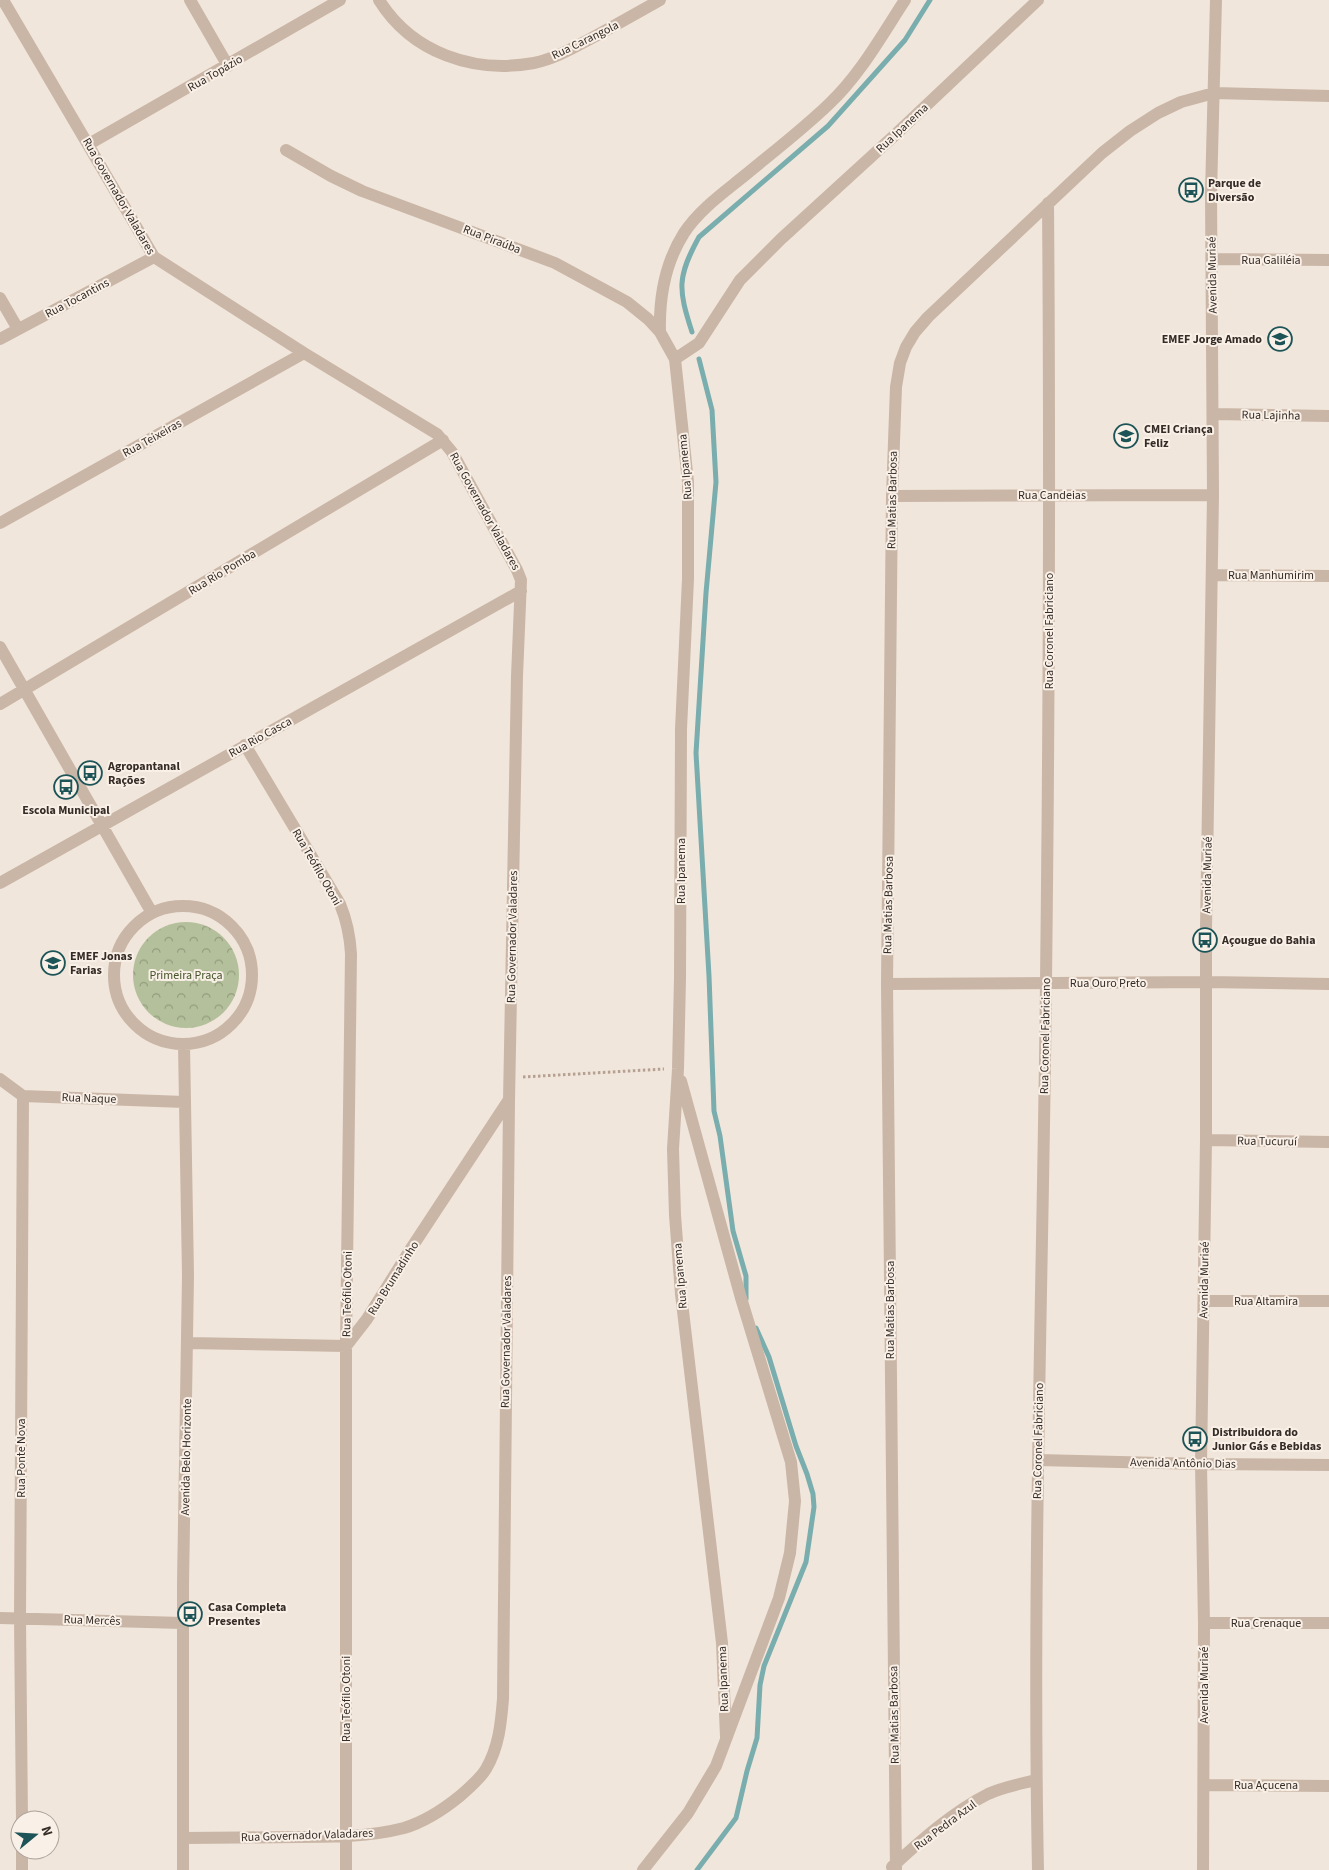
<svg xmlns="http://www.w3.org/2000/svg" width="1329" height="1870" font-family="'Source Sans 3',sans-serif">
  <style>
    .park { fill: url(#park-crowns) }
    .lines { fill: none; stroke-linecap: round; stroke-linejoin: round }
    .stream { stroke: #7aadae; stroke-width: 5 }
    .path { stroke: #b5a091; stroke-width: 3; stroke-dasharray: 2.5 2.5; stroke-linecap: butt }
    .minor { stroke: #c9b6a7; stroke-width: 12 }
    .labels { text-anchor: middle; stroke-width: 4; stroke-linejoin: round; paint-order: stroke }
    .street-label { font-size: 12px; fill: #362c27; stroke: #f9f0e7 }
    .poi-label { font-size: 12px; font-weight: bold; fill: #362c27; stroke: #f9f0e7; text-anchor: start }
    .park-label { font-size: 12px; fill: #46542b; stroke: #f9f0e7 }
  </style>
  <defs>
    <pattern id="park-crowns" width="20" height="18" patternUnits="userSpaceOnUse" patternTransform="scale(1.25)"><rect width="20" height="18" fill="#b4c09b"/><path d="M2 6a3 3 0 1 1 6 0M12 15a3 3 0 1 1 6 0" fill="none" stroke="#939c7e"/></pattern>
  </defs>
  <rect width="100%" height="100%" fill="#f1e6db"/>
  <path class="park" d="M133 975a53 53 0 1 1 106 0a53 53 0 1 1-106 0Z"/>
  <g class="lines">
    <path class="stream" d="M692,332C678,289 677,277 699,237L828,126L905,40L930,0
      M699,359L712,410L716,482L706,593L696,753L709,976L714,1111L720,1136L733,1231L746,1276V1299
      M697,1870L736,1818L747,1771L757,1738L760,1685L764,1666L806,1562L814,1507L813,1494L807,1474L796,1446L769,1357L756,1328"/>
    <path class="path" d="M523,1077L664,1069"/>
    <path class="minor" d="M3,0L154,257L304,353L437,434L452,452L517,570L521,580L517,676L509,1101L503,1699C501,1723 499,1747 486,1769C480,1779 469,1788 460,1796C444,1809 424,1822 404,1828C369,1837 333,1837 298,1837C260,1837 222,1838 184,1838
      M190,0L228,66
      M379,0C412,53 474,74 534,63C554,59 573,48 590,39C614,26 637,13 660,0
      M89,144L340,0
      M286,150L331,176L362,191L555,263L627,302L648,319L660,332L675,359
      M1212,259L1329,260
      M0,298L18,329
      M660,332C659,297 665,263 684,233C699,210 723,193 744,176C773,152 802,130 829,104C860,75 882,35 905,0
      M0,339L154,257
      M1214,414L1329,416
      M892,496L1213,495
      M0,523L304,353
      M1212,575L1329,576
      M0,647L152,913
      M0,704L443,440
      M245,745L340,904C347,921 350,936 351,954L346,1346V1870
      M0,883L521,591
      M114 975a69 69 0 1 1 138 0a69 69 0 1 1-138 0Z
      M887,984L1207,982L1329,984
      M0,1079L23,1096L184,1102
      M1206,1140L1329,1142
      M1204,1301H1329
      M187,1343L346,1346L367,1319L412,1247L508,1101
      M1038,1460L1201,1464L1329,1465
      M0,1618L183,1623
      M1204,1623H1329
      M726,1737L722,1643L681,1294L675,1215L673,1149L678,1069L680,978L681,729L688,579V482L675,359L699,343L740,280L781,239L896,134L1038,0
      M1204,1785L1329,1786
      M22,1820L20,1618L23,1096
      M22,1850V1870
      M892,1867C920,1841 954,1811 988,1794C1003,1787 1020,1784 1036,1780
      M183,1870V1584L188,1275L184,1045
      M643,1870L688,1813L716,1766L779,1598L790,1553L795,1501L791,1462L741,1298L681,1081
      M896,1870L887,984L892,496L896,387L900,363L906,347L915,332L928,317L1102,153L1130,131L1158,113L1181,102L1214,93L1329,96
      M1038,1870C1032,1574 1043,1278 1046,982C1049,722 1050,462 1048,203
      M1203,1870L1204,1623L1201,1464L1206,1140V929L1213,495L1211,193L1216,0"/>
  </g>
  <defs>
    <g id="bus-ring" transform="scale(1.25)"><circle r="9.5" fill="#f9f0e7" stroke="#1d5457" stroke-width="1.5"/><path d="M-5-6H5V4H4V6H2V4H-2V6H-4V4H-5ZM-3.5-4V0h7V-4ZM-3.5 1.2v1.5H-2V1.2ZM2 1.2v1.5H3.5V1.2Z" fill="#1d5457"/></g>
    <g id="school-ring" transform="scale(1.25)"><circle r="9.5" fill="#f9f0e7" stroke="#1d5457" stroke-width="1.5"/><path d="M0-5L7-2L0 1L-7-2ZM-4 1L0 2.5L4 1V4Q0 6-4 4Z" fill="#1d5457"/></g>
  </defs>
  <g fill-rule="evenodd">
    <use href="#bus-ring" x="1191" y="190"/>
    <use href="#school-ring" x="1280" y="339"/>
    <use href="#school-ring" x="1126" y="436"/>
    <use href="#bus-ring" x="90" y="773"/>
    <use href="#bus-ring" x="66" y="787"/>
    <use href="#bus-ring" x="1205" y="940"/>
    <use href="#school-ring" x="53" y="963"/>
    <use href="#bus-ring" x="1195" y="1439"/>
    <use href="#bus-ring" x="190" y="1614"/>
  </g>
  <g class="labels">
    <g class="street-label">
      <text transform="translate(585 40) rotate(-26)" y="4">Rua Carangola</text>
      <text transform="translate(215 73) rotate(-30)" y="4">Rua Topázio</text>
      <text transform="translate(902 128) rotate(-43)" y="4">Rua Ipanema</text>
      <text transform="translate(119 196) rotate(60)" y="4">Rua Governador Valadares</text>
      <text transform="translate(492 239) rotate(21)" y="4">Rua Piraúba</text>
      <text x="1271" y="264">Rua Galiléia</text>
      <text transform="translate(1212 275) rotate(-91)" y="4">Avenida Muriaé</text>
      <text transform="translate(77 298) rotate(-28)" y="4">Rua Tocantins</text>
      <text transform="translate(1271 415) rotate(1)" y="4">Rua Lajinha</text>
      <text transform="translate(152 438) rotate(-29)" y="4">Rua Teixeiras</text>
      <text transform="translate(685 467) rotate(-95)" y="4">Rua Ipanema</text>
      <text x="1052" y="499">Rua Candeias</text>
      <text transform="translate(892 500) rotate(-89)" y="4">Rua Matias Barbosa</text>
      <text transform="translate(485 511) rotate(61)" y="4">Rua Governador Valadares</text>
      <text transform="translate(222 572) rotate(-31)" y="4">Rua Rio Pomba</text>
      <text x="1271" y="579">Rua Manhumirim</text>
      <text transform="translate(1049 631) rotate(-90)" y="4">Rua Coronel Fabriciano</text>
      <text transform="translate(260 737) rotate(-29)" y="4">Rua Rio Casca</text>
      <text transform="translate(317 867) rotate(60)" y="4">Rua Teófilo Otoni</text>
      <text transform="translate(681 871) rotate(-90)" y="4">Rua Ipanema</text>
      <text transform="translate(1207 875) rotate(-89)" y="4">Avenida Muriaé</text>
      <text transform="translate(888 905) rotate(-89)" y="4">Rua Matias Barbosa</text>
      <text transform="translate(512 937) rotate(-89)" y="4">Rua Governador Valadares</text>
      <text x="1108" y="987">Rua Ouro Preto</text>
      <text transform="translate(1045 1036) rotate(-89)" y="4">Rua Coronel Fabriciano</text>
      <text transform="translate(89 1098) rotate(2)" y="4">Rua Naque</text>
      <text transform="translate(1267 1141) rotate(1)" y="4">Rua Tucuruí</text>
      <text transform="translate(680 1276) rotate(-95)" y="4">Rua Ipanema</text>
      <text transform="translate(393 1278) rotate(-58)" y="4">Rua Brumadinho</text>
      <text transform="translate(1204 1280) rotate(-89)" y="4">Avenida Muriaé</text>
      <text transform="translate(347 1294) rotate(-89)" y="4">Rua Teófilo Otoni</text>
      <text x="1266" y="1305">Rua Altamira</text>
      <text transform="translate(890 1310) rotate(-90)" y="4">Rua Matias Barbosa</text>
      <text transform="translate(506 1342) rotate(-89)" y="4">Rua Governador Valadares</text>
      <text transform="translate(1038 1441) rotate(-89)" y="4">Rua Coronel Fabriciano</text>
      <text transform="translate(186 1457) rotate(-89)" y="4">Avenida Belo Horizonte</text>
      <text transform="translate(21 1458) rotate(-90)" y="4">Rua Ponte Nova</text>
      <text transform="translate(1183 1463) rotate(1)" y="4">Avenida Antônio Dias</text>
      <text transform="translate(92 1620) rotate(2)" y="4">Rua Mercês</text>
      <text x="1266" y="1627">Rua Crenaque</text>
      <text transform="translate(723 1679) rotate(-92)" y="4">Rua Ipanema</text>
      <text transform="translate(1204 1685) rotate(-90)" y="4">Avenida Muriaé</text>
      <text transform="translate(346 1699) rotate(-90)" y="4">Rua Teófilo Otoni</text>
      <text transform="translate(894 1715) rotate(-91)" y="4">Rua Matias Barbosa</text>
      <text x="1266" y="1789">Rua Açucena</text>
      <text transform="translate(945 1825) rotate(-37)" y="4">Rua Pedra Azul</text>
      <text transform="translate(307 1835) rotate(-2)" y="4">Rua Governador Valadares</text>
    </g>
    <g class="poi-label">
      <text x="1208" y="187">Parque de<tspan x="1208" dy="14">Diversão</tspan></text>
      <text x="1262" y="343" text-anchor="end">EMEF Jorge Amado</text>
      <text x="1144" y="433">CMEI Criança<tspan x="1144" dy="14">Feliz</tspan></text>
      <text x="108" y="770">Agropantanal<tspan x="108" dy="14">Rações</tspan></text>
      <text x="66" y="814" text-anchor="middle">Escola Municipal</text>
      <text x="1222" y="944">Açougue do Bahia</text>
      <text x="70" y="960">EMEF Jonas<tspan x="70" dy="14">Farias</tspan></text>
      <text x="1212" y="1436">Distribuidora do<tspan x="1212" dy="14">Junior Gás e Bebidas</tspan></text>
      <text x="208" y="1611">Casa Completa<tspan x="208" dy="14">Presentes</tspan></text>
    </g>
    <g class="park-label">
      <text x="186" y="979">Primeira Praça</text>
    </g>
  </g>
  <g transform="translate(35 1835) rotate(72)"><circle r="24" fill="#f9f0e7" stroke="#aba29a"/>
  <path d="M0-4L9 19L0 12L-9 19Z" fill="#1d5457"/>
  <text y="-8" font-size="14" font-weight="bold" text-anchor="middle" fill="#362c27">N</text>
  </g>
</svg>
